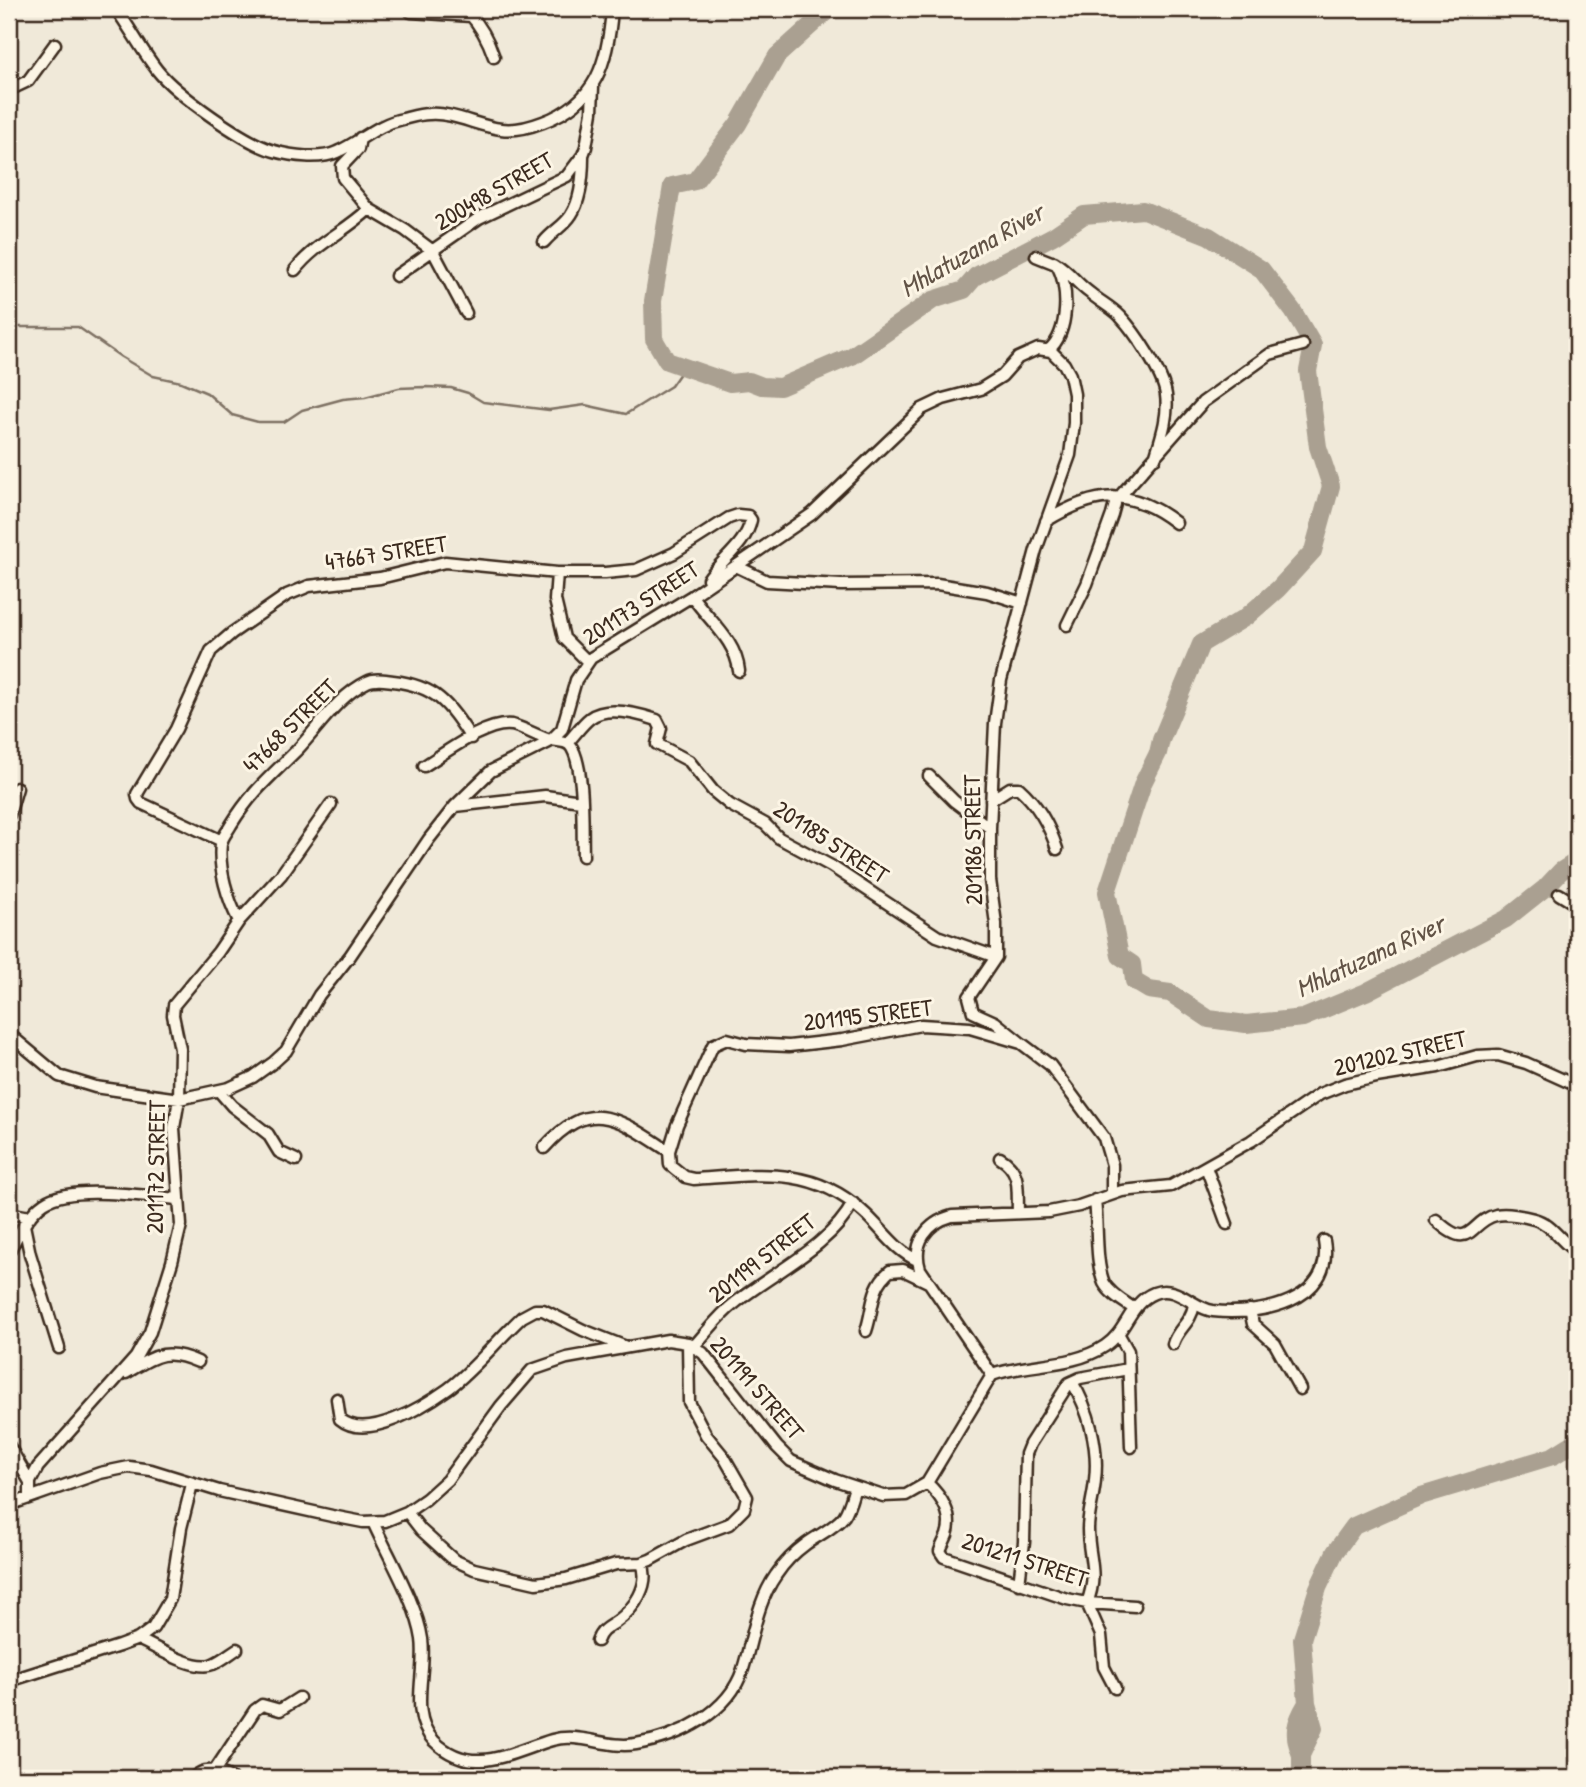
<svg xmlns="http://www.w3.org/2000/svg" width="1586" height="1787" font-family="'Patrick Hand',sans-serif">
  <style>
    .lines { fill: none; stroke-linecap: round; stroke-linejoin: round }
    .stream { stroke: #7e7163; stroke-width: 2.5 }
    .river { stroke: #aaa091; stroke-width: 18 }
    .minor-casing { stroke: #3b2a1e; stroke-width: 15 }
    .minor { stroke: #fcf5e5; stroke-width: 10 }
    .labels { text-anchor: middle; stroke-width: 6; stroke-linejoin: round; paint-order: stroke }
    .street-label { font-size: 24px; fill: #3b2a1e; stroke: #fcf5e5 }
    .water-label { font-size: 26px; font-style: italic; fill: #625346; stroke: #fcf5e5 }
  </style>
  <rect width="100%" height="100%" fill="#f0e9d9"/>
  <filter id="ink" filterUnits="userSpaceOnUse"><feTurbulence type="fractalNoise" baseFrequency=".0143" numOctaves="2"/><feDisplacementMap in="SourceGraphic" scale="14" xChannelSelector="R" yChannelSelector="G"/><feConvolveMatrix kernelMatrix="1 2 1 2 8 2 1 2 1" color-interpolation-filters="sRGB"/></filter>
  <g filter="url(#ink)">
    <g class="lines">
      <path class="stream" d="M9,325L16,327H78L121,357L153,376L181,382L207,393L232,415L258,422H284L302,410L343,399L365,397L399,388L425,387L451,388L468,393L483,402L549,410L585,405L626,414L671,386L685,366"/>
      <path class="river" d="M829,9L777,56L738,124L695,181L672,186L653,301L654,339L667,361L730,383L749,381L762,386L780,387L852,356L933,300L964,290L976,276L1053,236L1084,215L1143,210L1209,236L1261,269L1293,311L1313,345L1308,371L1318,447L1331,486L1313,551L1278,589L1246,617L1201,644L1161,740L1158,753L1143,783L1107,892L1120,956L1132,964L1134,981L1149,990L1170,993L1209,1019L1246,1024L1303,1018L1366,992L1506,919L1545,888L1561,871L1577,861
        M1301,1755C1292,1733 1295,1723 1307,1703
        M1301,1778V1755L1314,1728L1307,1703L1302,1639L1318,1588L1335,1552L1354,1526L1421,1496L1553,1456L1577,1441"/>
      <g class="minor-casing">
        <path id="minor" d="M116,9C130,28 142,51 157,70C176,94 245,143 274,151C292,156 320,160 337,152C360,142 377,124 403,119C411,117 420,114 429,114C453,112 477,126 501,129C515,131 530,127 543,122C597,102 608,62 612,9
          M411,12L471,16
          M468,12C481,26 488,39 494,57
          M9,90L28,81L55,44
          M360,138L358,149L342,166L343,178L369,209L405,230L433,251L466,313
          M544,242C552,232 565,225 571,215C581,200 583,173 583,156
          M1036,256L1056,264C1070,284 1069,336 1048,350
          M1054,262C1069,271 1076,283 1090,293C1099,301 1111,307 1120,316C1135,332 1163,373 1166,395C1169,416 1161,438 1155,458
          M295,270C316,243 345,232 369,209
          M396,276L479,218L567,176L583,155L586,147L592,112L593,86
          M1120,496L1203,402L1270,354L1303,345
          M1046,521C1095,491 1130,487 1176,523
          M736,566L767,581L841,585L937,584L987,592L1022,603
          M557,573L555,600L564,638L588,662
          M692,596C708,620 736,640 739,671
          M1067,625L1087,584L1112,515L1115,504L1113,497
          M567,743C575,735 581,725 590,718C607,705 639,714 657,720L661,728L657,744L689,761L713,791L730,805L765,824L779,838L831,866L937,936L996,957
          M424,766C445,753 487,721 512,725C524,728 535,735 547,739C555,742 567,739 572,748C585,771 582,828 583,856
          M929,776L954,801L990,828
          M991,800L1010,788H1019C1037,804 1050,827 1057,849
          M455,806L545,796L581,801
          M9,815L17,788
          M222,841L141,803L138,799L137,794L176,729L211,651L232,633L287,595L309,586L380,578L445,562L557,573H605L636,570L674,553L729,518L738,515L748,516L751,520C746,545 722,559 708,579L714,581
          M1559,894L1577,905
          M239,921C228,900 218,869 221,844C222,837 228,831 231,825C251,792 271,776 298,749C319,727 338,696 367,682C375,678 384,680 393,681C436,686 448,703 471,738
          M9,1034L59,1076L95,1087L179,1099L229,1088L253,1077L274,1062L286,1051L319,995L350,956L429,839L455,806L491,771L549,742L562,729L576,680L591,658L692,596L812,514L922,409L943,399L981,389L1002,376L1018,358L1038,349L1051,351L1064,364L1070,375L1074,394V423L1070,455L1036,550L1001,680L995,723L990,828V880L996,924V957L969,997L973,1012L995,1022L1021,1043
          M219,1091L232,1106L268,1134L279,1152L296,1160
          M544,1148C591,1095 619,1119 669,1151
          M1000,1158C1022,1171 1017,1189 1018,1213
          M1206,1167L1227,1224
          M1095,1200C1098,1224 1095,1262 1104,1283C1110,1294 1123,1301 1133,1308
          M9,1213L30,1217
          M1436,1220C1472,1254 1469,1221 1496,1215C1507,1213 1524,1216 1534,1219C1553,1224 1561,1243 1577,1252
          M24,1225L30,1254L59,1348
          M9,1251C19,1234 28,1214 44,1203C72,1184 146,1197 179,1199
          M917,1260C894,1250 881,1227 862,1211C812,1165 756,1175 694,1179L685,1177L670,1165L669,1151L677,1125L713,1045L727,1039L746,1044L789,1046L842,1040L921,1025L970,1028L1021,1043L1050,1065L1104,1138L1112,1165V1193
          M1250,1310L1253,1324L1275,1344L1300,1389
          M866,1331C874,1308 870,1288 890,1271L903,1270L928,1282
          M1119,1335L1128,1351L1131,1447
          M1173,1344C1177,1329 1191,1323 1194,1305
          M694,1346C708,1331 719,1315 735,1303C772,1273 831,1246 853,1203
          M126,1373C155,1356 165,1347 198,1362
          M992,1375L920,1269C912,1243 927,1223 952,1216L1049,1212L1079,1206L1122,1191L1171,1186L1251,1141L1320,1094L1345,1084L1376,1077L1438,1067L1477,1056L1498,1055L1526,1063L1577,1086
          M1072,1382C1089,1409 1099,1448 1095,1480C1094,1496 1088,1513 1088,1529C1088,1558 1099,1573 1087,1603L1101,1635L1104,1667L1115,1688
          M337,1399L340,1419C367,1442 424,1406 448,1389C475,1369 497,1340 522,1317L535,1310H543L583,1330L626,1347
          M9,1446L30,1482
          M927,1483C941,1496 954,1515 947,1535C945,1540 942,1545 940,1551L944,1557L1067,1599L1087,1603L1135,1606
          M30,1497V1482L38,1467L136,1357L150,1332L172,1262L181,1225L174,1128L179,1099L180,1049L173,1015L174,1005L218,952L239,921L281,875L331,804
          M9,1505L100,1473L129,1467L151,1470L219,1491L332,1516L363,1522L385,1521L407,1512L426,1499L447,1480L501,1406L532,1370L567,1358L668,1340L688,1343L703,1353L777,1447L791,1461L835,1480L883,1496L906,1495L927,1483L992,1375C1028,1362 1072,1368 1105,1346C1127,1332 1129,1303 1154,1293C1176,1284 1193,1308 1213,1311C1259,1316 1335,1302 1324,1241
          M407,1512L421,1530L454,1560L474,1569L536,1583L566,1579L616,1564L642,1563L650,1560L686,1540L729,1524L744,1509L747,1497L724,1457L706,1435L689,1402L688,1343
          M373,1522C388,1556 417,1604 422,1639C427,1672 408,1714 434,1741C472,1778 511,1752 552,1740C581,1732 607,1749 636,1744C679,1737 729,1713 743,1669C753,1637 757,1602 776,1575C784,1563 795,1552 806,1544C818,1535 835,1528 844,1516C850,1507 852,1496 855,1487
          M1019,1584L1024,1542L1026,1454L1030,1444L1069,1383L1080,1378L1128,1369
          M138,1639C155,1647 195,1672 213,1664C221,1661 229,1654 237,1649
          M597,1641C601,1630 607,1628 616,1622C634,1609 651,1585 642,1563
          M9,1681L119,1646L138,1639L153,1628L170,1599L181,1528L192,1484
          M215,1770L255,1710L262,1705L280,1710L299,1698
          M193,1778C206,1766 216,1771 231,1778"/>
      </g>
      <use href="#minor" class="minor"/>
    </g>
  </g>
  <g class="labels">
    <g class="street-label">
      <text transform="translate(494 191) rotate(-30)" y="8">200498 STREET</text>
      <text transform="translate(386 553) rotate(-9)" y="8">47667 STREET</text>
      <text transform="translate(641 603) rotate(-33)" y="8">201173 STREET</text>
      <text transform="translate(290 726) rotate(-45)" y="8">47668 STREET</text>
      <text transform="translate(973 840) rotate(-91)" y="8">201186 STREET</text>
      <text transform="translate(831 842) rotate(33)" y="8">201185 STREET</text>
      <text transform="translate(868 1015) rotate(-7)" y="8">201195 STREET</text>
      <text transform="translate(1400 1053) rotate(-13)" y="8">201202 STREET</text>
      <text transform="translate(156 1167) rotate(-89)" y="8">201172 STREET</text>
      <text transform="translate(762 1258) rotate(-38)" y="8">201199 STREET</text>
      <text transform="translate(757 1388) rotate(49)" y="8">201191 STREET</text>
      <text transform="translate(1025 1560) rotate(18)" y="8">201211 STREET</text>
    </g>
    <g class="water-label">
      <text transform="translate(972 250) rotate(-30)" y="9">Mhlatuzana River</text>
      <text transform="translate(1370 956) rotate(-25)" y="9">Mhlatuzana River</text>
    </g>
  </g>
  <rect width="1586" height="1787" fill="none" stroke="#fcf5e5" stroke-width="35"/>
  <rect x="18" y="18" width="1551" height="1752" fill="none" stroke="#3b2a1e" stroke-width="2.5" filter="url(#ink)"/>
</svg>
